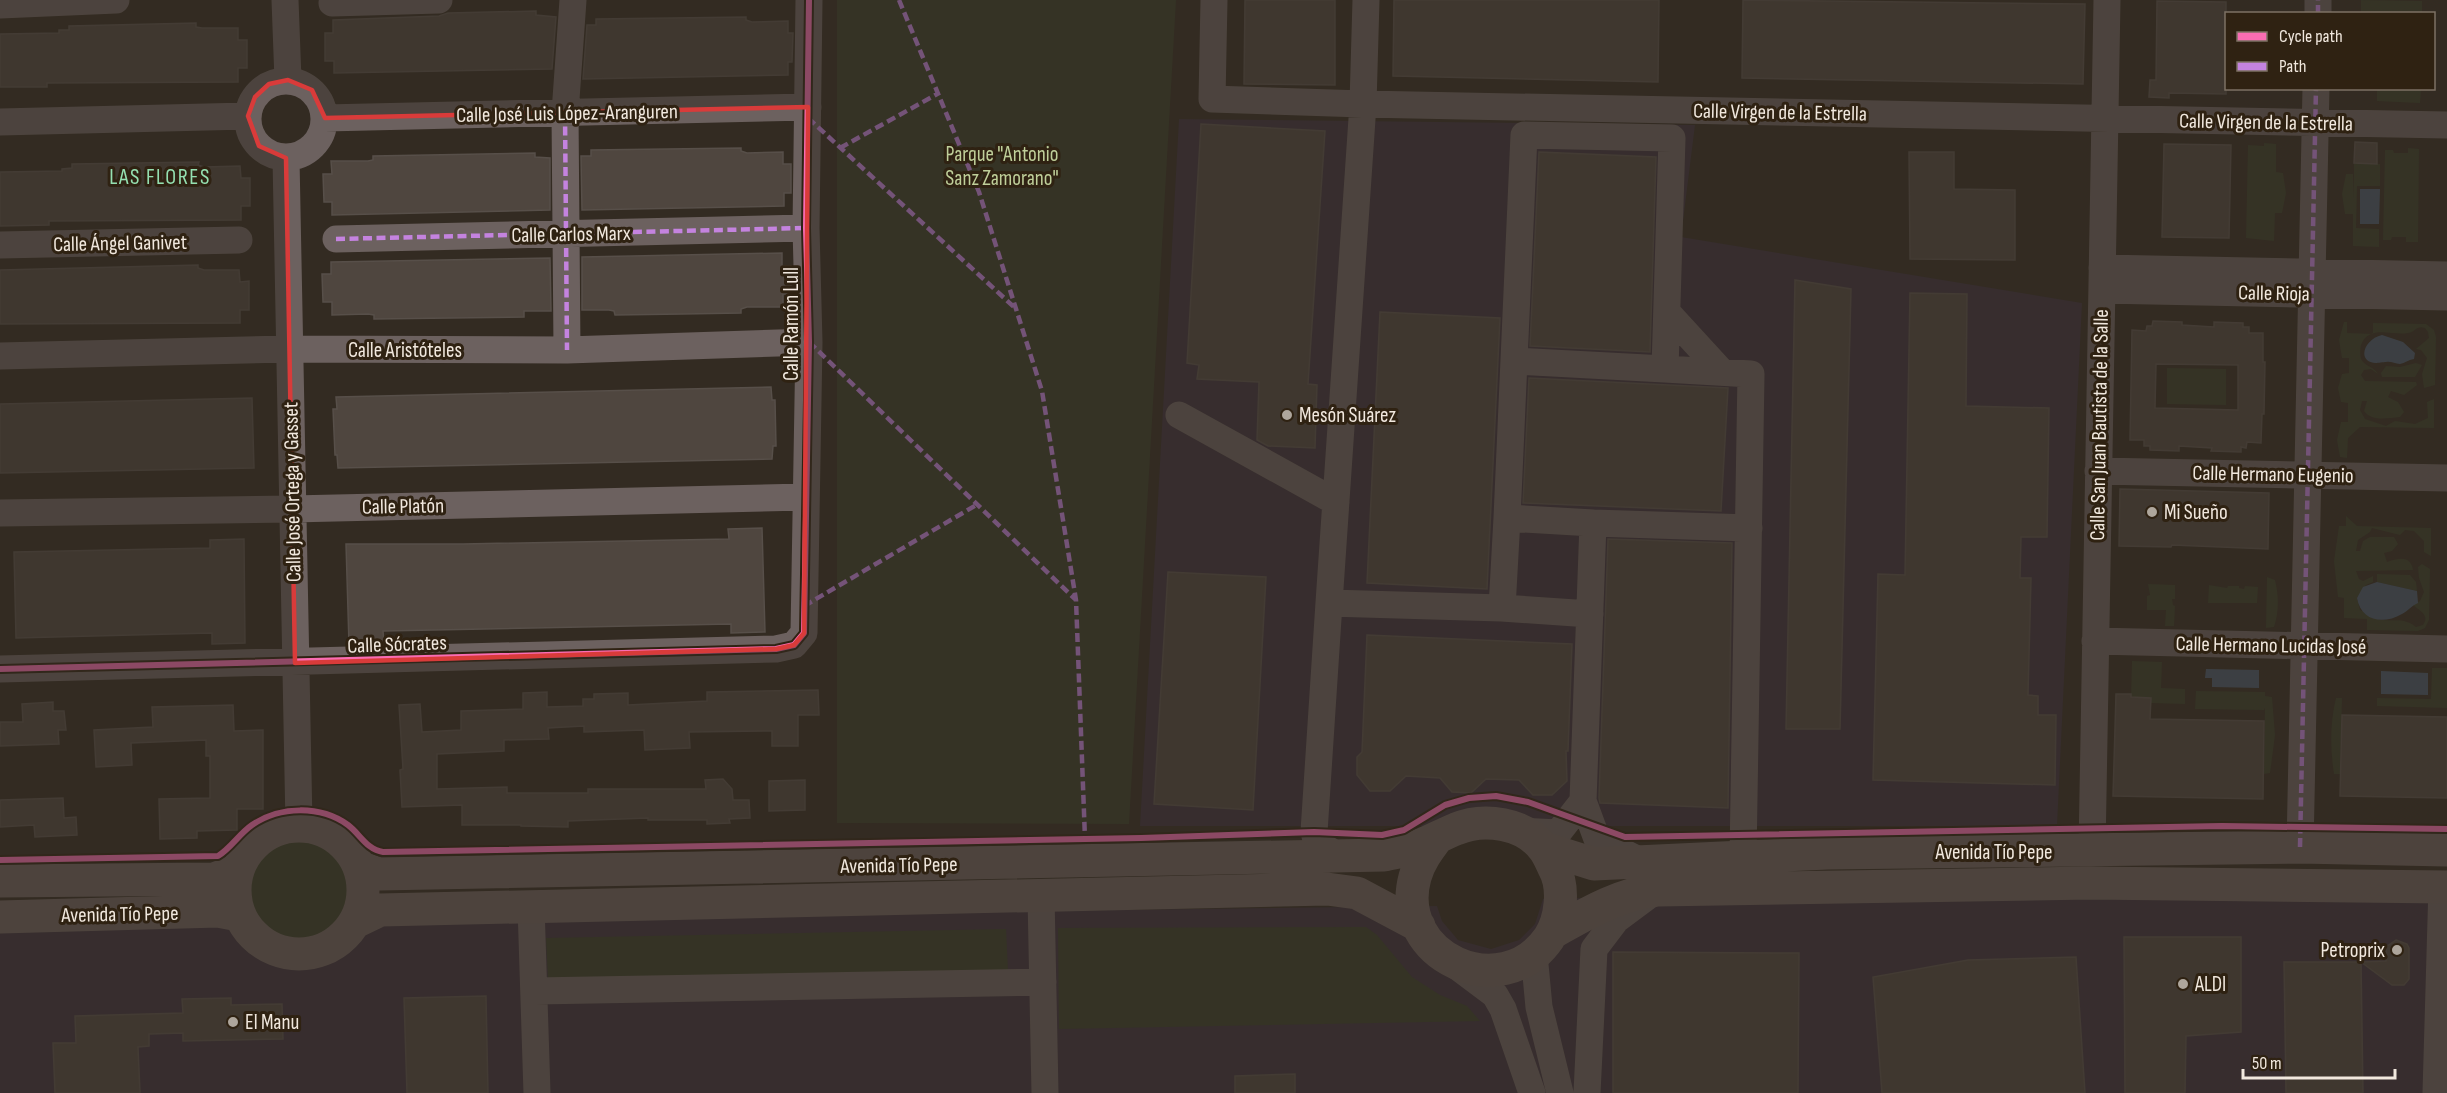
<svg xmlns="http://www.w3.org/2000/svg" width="2447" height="1093" font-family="'Sofia Sans Condensed',sans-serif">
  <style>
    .industrial { fill: #3c303c }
    .green { fill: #383d29 }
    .water { fill: #48586c }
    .building { fill: #4f463f; stroke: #574f49; stroke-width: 1.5; fill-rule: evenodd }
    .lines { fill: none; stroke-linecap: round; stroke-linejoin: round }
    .minor { stroke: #6c615f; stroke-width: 27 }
    .major { stroke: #6e615e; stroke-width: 33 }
    .quiet { stroke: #c483df; stroke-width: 4.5; stroke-dasharray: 9 4.5; stroke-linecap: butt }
    .cycleway-casing { stroke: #2f2212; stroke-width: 10 }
    .cycleway { stroke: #f96db3; stroke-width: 6 }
    .marked { fill: none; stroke: #d93b3a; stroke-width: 4.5; stroke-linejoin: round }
    .poi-dot { fill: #aea69c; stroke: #2f2212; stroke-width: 2 }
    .labels { text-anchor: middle; stroke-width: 6; stroke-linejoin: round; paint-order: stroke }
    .street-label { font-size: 21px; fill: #f1e8de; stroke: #2f2212 }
    .park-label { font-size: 21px; fill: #bfcf9a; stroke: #2f2212 }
    .poi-label { font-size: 21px; fill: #f1e8de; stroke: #2f2212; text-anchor: start }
    .neighbourhood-label { font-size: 22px; letter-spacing: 1.5px; fill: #95e0b1; stroke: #2f2212 }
  </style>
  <rect width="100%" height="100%" fill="#332b22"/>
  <path class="industrial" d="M1179,119L1695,125L1681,237L2082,303L2057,826H1140Z
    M1828,892H2447V1093H0V924L230,915L243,937L261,954L288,965L313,964L335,957L352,945L366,927L535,917L1437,906L1442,921L1458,940L1491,949L1519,940L1535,924L1543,899Z"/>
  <path class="green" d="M837,0H1176L1129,824L837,823Z
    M2361,0L2422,1V13H2361Z
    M2377,89H2421L2420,103L2377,101Z
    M2264,143L2276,144V172L2283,173L2286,193L2282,213H2275L2274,241L2246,238L2248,145L2264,146Z
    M2408,148L2419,149L2418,242H2406V237H2392L2391,240H2383L2385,150H2393L2394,153H2408Z
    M2354,163L2380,164V186H2357L2356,228L2379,229V247L2353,246V214H2345L2342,194L2346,174H2353L2354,199Z
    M2344,322H2347V333L2373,334V323L2426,324L2434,330L2436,337L2435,385L2424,388L2422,374L2427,358L2421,350L2416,349L2429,338L2428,332L2425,328C2416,325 2416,332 2408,333C2393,336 2369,324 2361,345C2360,349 2360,355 2361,359C2365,367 2374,366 2378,374L2371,369L2364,370L2361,375L2365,381L2416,382L2417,385L2404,395L2391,391L2388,397L2398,402L2404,412L2400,417C2388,418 2372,422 2364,411L2367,401H2362L2360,410L2365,419L2386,426L2395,421L2415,424L2428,418L2427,402L2434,399V428L2360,427L2348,438L2347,458L2340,457L2337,440L2341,422H2348V403L2341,402L2338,388L2342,374L2349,373V358H2342L2339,340Z
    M2416,363L2422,365L2415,377H2382L2381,373L2386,366L2400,367Z
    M2167,368L2226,369V405L2167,404Z
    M2346,516L2357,526L2431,528V556L2424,552V541L2414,531L2405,530L2400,535L2372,528L2370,532L2358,540L2356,551H2360L2363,541L2370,537H2394L2398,544L2392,551L2384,553L2387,562C2398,558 2411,555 2413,570L2356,571L2359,579L2363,581L2373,576V582L2366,585L2357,598L2360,610C2367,613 2376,620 2383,620C2396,621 2405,618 2416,627L2423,625C2430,615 2420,611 2413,605L2420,601L2424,592L2419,578L2418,567L2422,564L2430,569L2429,620L2425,628L2418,631L2367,630V619L2344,618V598L2338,597L2334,561L2339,526H2346Z
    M2377,574L2410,575L2416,582L2417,591L2377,582Z
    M2267,577L2275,580C2279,596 2279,612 2274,627L2266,628Z
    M2148,584L2175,585V599H2172L2173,605L2175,606L2174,626H2165L2166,610H2147V596L2150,595Z
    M2209,585L2227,588L2228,586H2239V588L2244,589L2245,586L2258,587L2257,603H2208Z
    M2132,661L2162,662L2161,688L2185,689V704L2151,703L2150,698L2131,697Z
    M2432,668H2447V708L2377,706V698L2431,699Z
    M2196,691L2265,692V696L2272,697L2275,735L2270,773L2264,774L2265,708L2264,710L2195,709Z
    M2336,698H2342L2340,774H2334C2330,748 2330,723 2336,698Z
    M250 890a49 49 0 1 1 98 0a49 49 0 1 1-98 0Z
    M1366,927L1377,935L1412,977L1440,995L1467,1006L1480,1021L1059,1029L1058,928Z
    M1006,929L1008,971L548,979L546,938Z"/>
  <path class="water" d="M2360,189H2380L2379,224H2360Z
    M2382,335L2403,342L2415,353L2414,359C2408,360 2405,363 2400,364C2395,364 2391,361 2386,362C2384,362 2377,363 2376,363C2356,362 2364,339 2382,335Z
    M2377,582L2417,591L2418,603C2411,606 2408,611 2402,614C2383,625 2361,621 2357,598L2363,587Z
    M2206,669L2259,670V688L2212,687V678H2205Z
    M2381,671L2428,673V695L2381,694Z"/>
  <path class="building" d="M1245,0H1335V85L1244,84Z
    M1394,0H1659L1658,82L1393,76Z
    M1743,0L2085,4L2083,84L1742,78Z
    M2157,1L2226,2V94L2169,93V98L2149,97L2150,80H2156Z
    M536,11V15L556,17L552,69L334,73V61H325V33H333V20L439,16L448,13Z
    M746,17V20L752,22L788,21V33H793L792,62H788V75L583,79L587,25H596V19Z
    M196,23V27L202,28H238V40H247V68H238V82L47,83V87H0V34L59,33V30H69V26Z
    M1201,124L1325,131L1308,384L1317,385L1315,448L1268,446L1257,440L1259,382L1197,379L1199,365L1187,363Z
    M2355,142L2377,143V164L2354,163Z
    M2164,144L2231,145L2229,238L2162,237Z
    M741,148V151L747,153L783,152V164H791V193H784V206L582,210L581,156H591V150Z
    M1539,152L1656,157L1650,352L1530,346Z
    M1909,152H1954V189L2015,190V260L1910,259Z
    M535,153V157L550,158V210L332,215V202H324L323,174H332L331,161H368L373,160V156Z
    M199,162L198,165L204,167L240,166L241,178H250V206H241V220L49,221V225L0,226V172L62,171V169L72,168V164Z
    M782,253V266H791V294H783V307H747L741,309V313L683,314L615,315L614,311L609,310H582V257Z
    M550,258L551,311H524V317L374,319V315L368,314L332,315V302H323L322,274H331V262Z
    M198,265V268L204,270H239L240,282L249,281V310H240V323L0,324V270Z
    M1795,280L1851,289L1840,729H1786Z
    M1910,293L1967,294L1966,406L2049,408L2047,537H2021L2020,578H2031L2028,695L2038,696V715H2056L2055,785L1873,780L1878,574L1905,575Z
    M1380,312L1500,318L1487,589L1367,583Z
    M2153,321L2182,322V325L2214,327V322L2243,323V327H2249V333H2263V362H2265L2264,414H2262L2261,443L2247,442L2246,448L2241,447V452L2211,451L2212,448L2179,446V451L2150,450V446H2144V440H2130L2132,330L2146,331L2147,326H2152ZM2156,364L2238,365V410L2155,408Z
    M1529,378L1728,388L1721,511L1523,503Z
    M771,387L772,400H775L776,446H773L772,459L338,468L337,455H335L333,409H337L336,397Z
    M252,398L254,468L0,473V404Z
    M2120,489L2269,493L2268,549L2172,545L2171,547L2119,546Z
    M762,528L765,632L731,633V624L383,631L384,643L349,644L346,544H463L729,539L728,529Z
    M244,539L245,643L212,644V633L16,638L14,552L210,548V540Z
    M1608,539L1732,543L1728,808L1600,803L1599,798Z
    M1168,572L1266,577L1253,810L1154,804Z
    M1367,635L1572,644L1568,751H1566L1567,781L1552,795H1533L1519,780L1486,779L1471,793L1452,792L1440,778L1406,776L1390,791H1370L1357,775V757L1362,752Z
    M818,690L819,715H798V746H772V731L689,732L690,748L645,750L644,730L584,732V726L548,728L549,739L504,740V751L437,754V789L507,787V793H588V789H706L705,780L723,779L732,789L733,800H749L750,818L729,819L730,823L707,824V820H648V818L568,821V827L521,826V825H462V805L402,807L400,770L403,769L399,705L420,704L422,732L461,730V711L523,709V693L547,692V707L583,706V699H594V694L628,693V705L707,701V692Z
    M2116,694H2131V697L2151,698L2150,719L2264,721L2263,799L2113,796Z
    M53,702V711H64L66,730H58L59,744L0,746V722H23L22,704Z
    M233,705L234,731L263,730V809H237V830L197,831V838L160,839L159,799L210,798V756H206V740L131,743L132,765L96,767L94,730L153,727L152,707Z
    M2342,715L2447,717V798L2340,796Z
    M805,780V810L769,811V781Z
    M63,798L64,818L76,817L77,835L35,837L34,825L0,827V800Z
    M2124,937H2241V1032L2186,1036L2185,1093H2125Z
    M2396,940L2407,944L2409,948V979L2404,985H2392L2361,962L2386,961V947Z
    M1613,952L1799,953L1798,1093H1613Z
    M2076,957L2085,1093H1882L1873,977L1968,960Z
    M2284,962H2361L2363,1093H2286Z
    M486,996L488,1093H407L404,998Z
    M231,998V1005L282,1004L283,1039L183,1041V1033L149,1034V1046L138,1047L140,1093H55L53,1043H76L75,1016L183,1013L182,999Z
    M1295,1074V1093H1235V1076Z"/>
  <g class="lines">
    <path class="minor" d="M285,0L288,80
      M1214,0L1212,99L1363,104L2447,125
      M332,3L439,0
      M0,5L116,0
      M2318,14V0
      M248 119a38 38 0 1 1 76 0a38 38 0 1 1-76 0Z
      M325,118L808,107
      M0,122L248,116
      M286,158L299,825
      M336,239L806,228
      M0,245L239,240
      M2102,268L2447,275
      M2102,290L2447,297
      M1667,312L1722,372
      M567,350L565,113L573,0
      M0,356L289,349L567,350L809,342
      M1665,369L1751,374L1743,857
      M1179,415L1336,502
      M2098,471L2447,478
      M0,513L292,509L805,497
      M1507,518L1524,135L1672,138L1665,369L1514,361
      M1593,523L1749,528
      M1329,603L1363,104L1366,0
      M1502,608L1590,614
      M2095,641L2447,649
      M0,669L776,649L794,645L804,633L809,342L806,228L809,0
      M1521,831L1558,833L1583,801
      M2300,847L2316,88
      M2092,850L2107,0
      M1339,856C1329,850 1316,845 1314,832L1329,603L1502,608L1507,518L1593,523L1583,801L1597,839L1643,862
      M1041,896L1045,1093
      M531,906L537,1093
      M1534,954L1539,1007L1560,1093
      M1455,965L1495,995L1503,1009L1532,1093
      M535,991L1043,982
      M1587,1093L1594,949L1616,920L1651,894
      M2436,1093L2442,886"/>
    <path class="major" d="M235 890a64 64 0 1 1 128 0a64 64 0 1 1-128 0Z
      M1543,848L1594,864L1827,853L2300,847L2447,850
      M359,867L379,874L1384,855C1392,853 1402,852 1410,849C1426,844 1441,835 1456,829C1484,817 1524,823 1543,848C1548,854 1551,862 1554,868C1565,888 1561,919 1549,938C1502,1006 1393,957 1415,877C1419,862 1428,850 1437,838
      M0,881L214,879L237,870
      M0,917L218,911L239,915
      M355,922L380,910L1327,889L1357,893L1419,926
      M1552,933C1586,914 1618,894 1657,890L2090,883L2447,887"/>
    <path class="quiet" d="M899,0L979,192L1042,391L1076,600L1085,839
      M2318,14V0
      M565,113L567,350
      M808,118L1014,307
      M840,148L939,93
      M336,239L806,228
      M809,342L1076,600
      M804,606L978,504
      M2300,847L2316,88"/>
    <g class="cycleway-casing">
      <path id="cycleway" d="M0,669L776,649L794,645L804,633L809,342L806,228L809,0
        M0,860L218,856C231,848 239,834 252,825C280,806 320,805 348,825C360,834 367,850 383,852L1141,838L1314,832L1382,835L1404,830L1445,805L1469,798L1496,796L1528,802L1625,837L2222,826L2447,829"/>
    </g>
    <use href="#cycleway" class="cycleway"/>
  </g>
  <path d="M0 0H2447V1093H0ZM288,80L312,90L325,118L808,107L804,633L794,645L776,649L295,663L286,158L259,146L248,116L255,97L269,84Z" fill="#332b22" fill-opacity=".55" fill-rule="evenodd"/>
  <path class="marked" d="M288,80L312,90L325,118L808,107L804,633L794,645L776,649L295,663L286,158L259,146L248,116L255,97L269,84Z"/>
  <g class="poi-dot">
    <circle cx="1287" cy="415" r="6"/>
    <circle cx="2152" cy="512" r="6"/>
    <circle cx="2397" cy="950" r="6"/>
    <circle cx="2183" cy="984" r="6"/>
    <circle cx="233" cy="1022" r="6"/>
  </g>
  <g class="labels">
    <g class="street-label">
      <text transform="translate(1780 112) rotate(1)" y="7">Calle Virgen de la Estrella</text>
      <text transform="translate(567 113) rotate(-1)" y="7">Calle José Luis López-Aranguren</text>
      <text transform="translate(2266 122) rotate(1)" y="7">Calle Virgen de la Estrella</text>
      <text transform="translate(571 234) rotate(-1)" y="7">Calle Carlos Marx</text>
      <text transform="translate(120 243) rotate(-1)" y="7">Calle Ángel Ganivet</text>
      <text transform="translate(2274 293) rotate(1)" y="7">Calle Rioja</text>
      <text transform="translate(791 324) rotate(-90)" y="7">Calle Ramón Lull</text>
      <text x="405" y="357">Calle Aristóteles</text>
      <text transform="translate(2099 425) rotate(-89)" y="7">Calle San Juan Bautista de la Salle</text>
      <text transform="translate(2273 474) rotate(1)" y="7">Calle Hermano Eugenio</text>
      <text transform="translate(292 492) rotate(-91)" y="7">Calle José Ortega y Gasset</text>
      <text transform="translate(403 506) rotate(-1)" y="7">Calle Platón</text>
      <text transform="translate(397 644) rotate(-2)" y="7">Calle Sócrates</text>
      <text transform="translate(2271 645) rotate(1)" y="7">Calle Hermano Lucidas José</text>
      <text x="1994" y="859">Avenida Tío Pepe</text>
      <text transform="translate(899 865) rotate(-1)" y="7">Avenida Tío Pepe</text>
      <text transform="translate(120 914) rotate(-1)" y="7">Avenida Tío Pepe</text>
    </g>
    <g class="park-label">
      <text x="1002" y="161">Parque "Antonio<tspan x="1002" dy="24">Sanz Zamorano"</tspan></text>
    </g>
    <g class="poi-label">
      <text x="1299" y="422">Mesón Suárez</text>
      <text x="2164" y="519">Mi Sueño</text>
      <text x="2385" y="957" text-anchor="end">Petroprix</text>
      <text x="2195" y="991">ALDI</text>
      <text x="245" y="1029">El Manu</text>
    </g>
    <g class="neighbourhood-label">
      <text x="160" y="184">LAS FLORES</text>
    </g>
  </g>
  <rect x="2225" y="12" width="210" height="78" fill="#2f2212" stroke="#7d7164" stroke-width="1.5"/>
  <rect x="2237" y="32" width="30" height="9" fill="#f96db3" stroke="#7d7164" stroke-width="1.5"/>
  <text x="2279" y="42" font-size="18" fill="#f1e8de">Cycle path</text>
  <rect x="2237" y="62" width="30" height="9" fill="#c483df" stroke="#7d7164" stroke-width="1.5"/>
  <text x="2279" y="72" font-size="18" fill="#f1e8de">Path</text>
  <path d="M2243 1069v9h152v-9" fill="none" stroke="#f1e8de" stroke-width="3"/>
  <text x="2252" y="1069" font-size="18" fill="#f1e8de" stroke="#2f2212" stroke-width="4.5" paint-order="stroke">50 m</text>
</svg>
